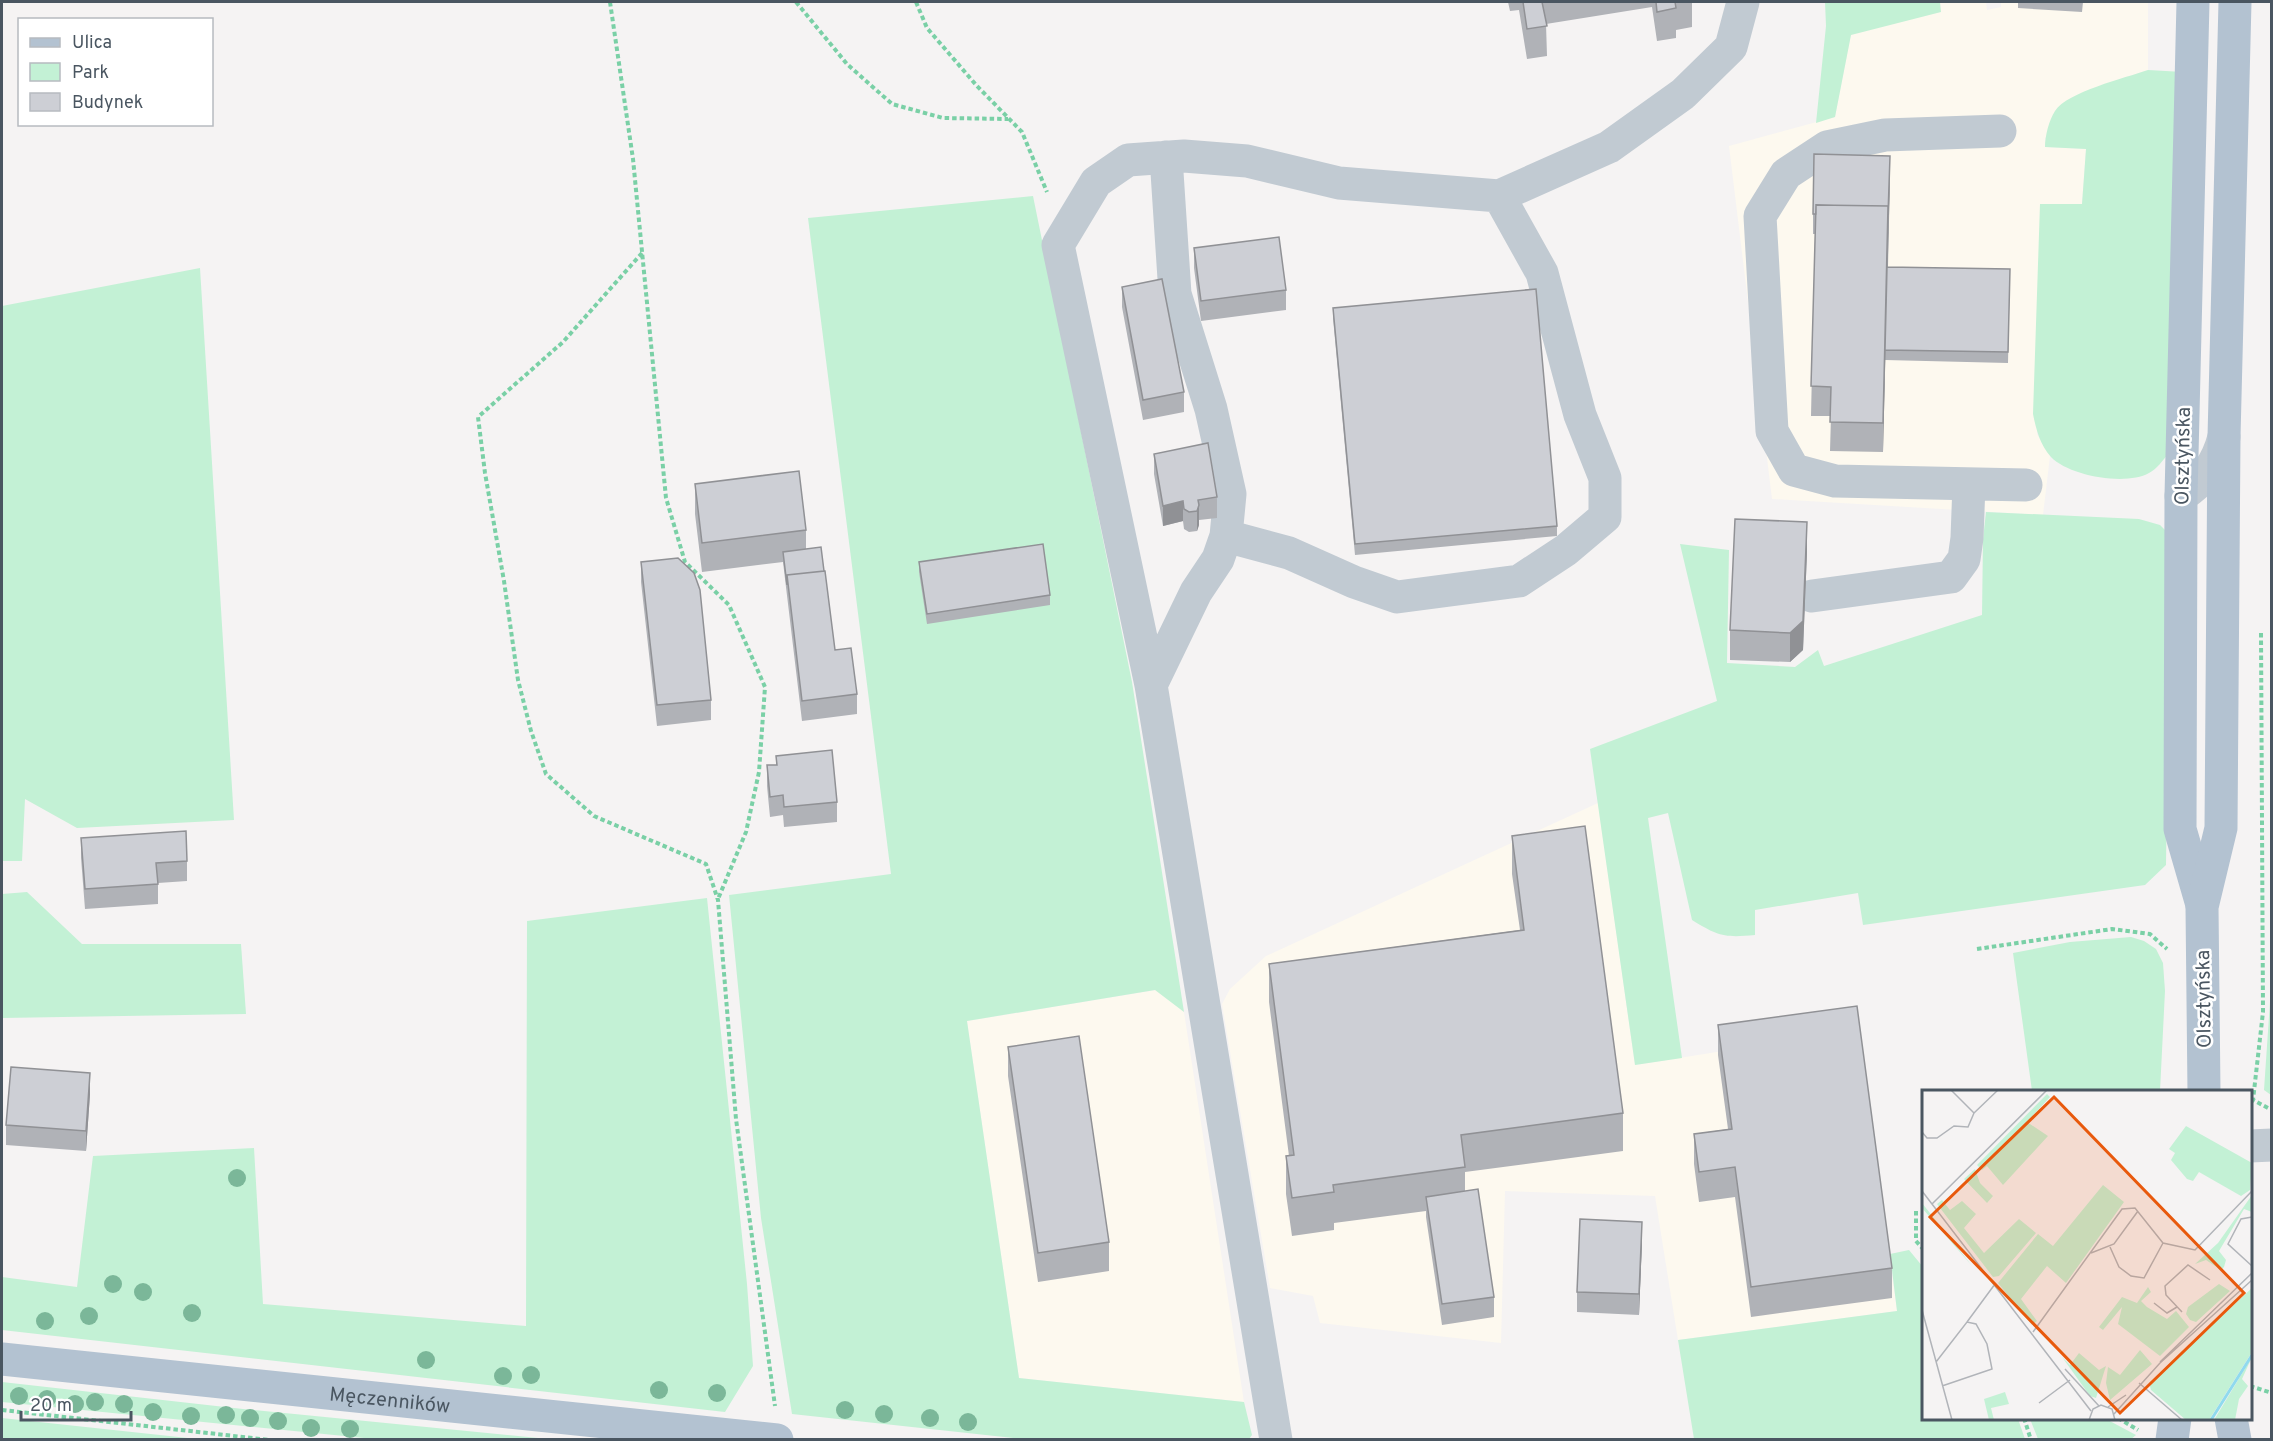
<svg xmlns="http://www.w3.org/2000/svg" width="2273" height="1441" font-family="Overpass,sans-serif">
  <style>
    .commercial { fill: #fdf9ef }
    .green { fill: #c3f1d5 }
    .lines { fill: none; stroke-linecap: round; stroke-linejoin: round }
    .path { stroke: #7ad0a6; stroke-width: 4; stroke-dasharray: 4.5 3; stroke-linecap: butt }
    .minor { stroke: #c1cad2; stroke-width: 33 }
    .major { stroke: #b3c2d1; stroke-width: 33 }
    .tree { fill: #7bb799 }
    .wall { fill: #b0b2b7 }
    .shaded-wall { fill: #909195 }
    .building { fill: #cdcfd5; stroke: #909195; stroke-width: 1.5 }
    .labels { text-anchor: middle; stroke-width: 5; stroke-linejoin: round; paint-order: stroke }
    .street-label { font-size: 20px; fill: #4a5661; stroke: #fff }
    .inset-river { fill: none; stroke: #90daee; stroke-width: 3 }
    .inset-road { fill: none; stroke: #b1b4b9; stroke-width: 1.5 }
    .view { fill: #e8590c; fill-opacity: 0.15; stroke: #e8590c; stroke-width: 3 }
    .inset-edge { fill: none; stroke: #4a5661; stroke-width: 3 }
  </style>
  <rect width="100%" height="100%" fill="#f5f3f3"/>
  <path class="commercial" d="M1940,2H1986L1987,10L2001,7V2H2148V70L2114,82L2045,138L2046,147L2086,149L2082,204H2041L2037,434L2050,456L2043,515L1772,499L1729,146L1835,117L1851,34L1940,12Z
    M1598,803L1635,1065L1767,1044L1887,1241L1897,1311L1678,1340L1655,1196L1505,1191L1501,1343L1320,1323L1313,1296L1270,1288L1222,1004L1230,989L1266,956Z
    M1156,990L1184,1012L1244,1402L1019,1378L967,1021Z"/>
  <path class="green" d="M1825,2H1940L1941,12L1851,35L1835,117L1816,123L1826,26Z
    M2148,70L2183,72L2169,453C2163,460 2157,469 2149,473C2126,486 2069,476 2051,457C2040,445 2036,429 2033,414L2040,204H2082L2086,149L2045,147C2045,136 2049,120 2055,111C2067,92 2125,78 2148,70Z
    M1033,196L1132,682L1184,1012L1155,990L967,1021L1019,1378L1244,1402L1252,1435L1249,1439H1023L792,1414L761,1218L729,895L891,874L808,218Z
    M200,268L234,820L77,828L25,799L22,861H2V306Z
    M1986,512L2139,519L2160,525L2178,543L2168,719L2166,865L2145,885L1863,925L1858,893L1755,910V935C1724,938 1718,936 1692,920L1668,813L1648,818L1682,1058L1635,1065L1590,749L1717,701L1680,544L1729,550L1727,663L1795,667L1818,650L1824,666L1982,615L1983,539Z
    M27,892L82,944H241L246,1014L2,1018V894Z
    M707,898L747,1284L753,1366L725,1412L2,1330V1277L77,1287L93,1156L254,1148L263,1304L526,1326L527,921Z
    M2131,937L2144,941L2156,949L2163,963L2165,991L2160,1091H2032L2013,953L2070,942Z
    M2271,987L2272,1095H2271L2264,1090Z
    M1909,1250L1923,1267L1924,1418L2018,1419L2025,1439H1694L1678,1340L1897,1311L1890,1254Z
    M2,1382L243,1409L548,1439H374L2,1402Z
    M2,1418L197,1439H2Z
    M2030,1419H2106L2136,1435L2130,1440L2038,1439Z"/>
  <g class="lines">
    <path class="path" d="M610,2L633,159L666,498L685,562L729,605L765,687L759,772L746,832L718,899
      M796,2L847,64L892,104L943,118L1008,119
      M916,2L927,28L977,86L1022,132L1047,192
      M642,253L563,342L478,417L485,473L504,581L518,680L531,731L546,774L594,816L706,864L718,900L736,1119L775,1406
      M2261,633L2263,1012L2253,1100L2268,1108
      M1977,949L2112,929L2150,934L2167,949
      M1916,1211V1241L1924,1250
      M2250,1386L2272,1393
      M2,1410L270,1440
      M2024,1418L2031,1440
      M2118,1418L2138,1430"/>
    <path class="minor" d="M2000,131L1885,135L1827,147L1786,174L1760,216L1772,431L1794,470L1835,481L2026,485
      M2181,496C2204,481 2217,464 2224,437
      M1226,536L1289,553L1354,582L1397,597L1519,581L1566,550L1605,517V478L1580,415L1542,273L1499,196
      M1812,596L1951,577L1964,559L1967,538L1969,484
      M1151,685L1196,592L1218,559L1226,536L1230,494L1211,409L1175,294L1166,157
      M2250,1146L2272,1145
      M1276,1440L1151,685L1058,245L1096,182L1128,160L1184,156L1247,161L1339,183L1499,196L1609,147L1683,94L1731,47L1743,2"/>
    <g class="major">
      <path d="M2193,2L2181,496L2180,829L2202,905"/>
      <path d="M2204,1092L2202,907L2221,828L2224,437L2235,2"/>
      <path id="s1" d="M2,1359L777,1440"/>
      <path d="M2231,1418L2235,1440"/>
      <path d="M2172,1440L2175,1418"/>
    </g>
  </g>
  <g class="tree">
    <circle cx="237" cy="1178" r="9"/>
    <circle cx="113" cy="1284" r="9"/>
    <circle cx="143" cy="1292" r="9"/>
    <circle cx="192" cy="1313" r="9"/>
    <circle cx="89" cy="1316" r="9"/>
    <circle cx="45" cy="1321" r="9"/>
    <circle cx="426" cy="1360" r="9"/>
    <circle cx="531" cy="1375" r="9"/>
    <circle cx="503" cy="1376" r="9"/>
    <circle cx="659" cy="1390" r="9"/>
    <circle cx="717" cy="1393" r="9"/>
    <circle cx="19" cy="1396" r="9"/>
    <circle cx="47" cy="1399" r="9"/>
    <circle cx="95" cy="1402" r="9"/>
    <circle cx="75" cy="1404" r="9"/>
    <circle cx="124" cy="1404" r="9"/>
    <circle cx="845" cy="1410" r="9"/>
    <circle cx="153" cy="1412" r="9"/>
    <circle cx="884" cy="1414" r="9"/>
    <circle cx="226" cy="1415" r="9"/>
    <circle cx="191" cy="1416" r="9"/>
    <circle cx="250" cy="1418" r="9"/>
    <circle cx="930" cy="1418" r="9"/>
    <circle cx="278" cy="1421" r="9"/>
    <circle cx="968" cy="1422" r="9"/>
    <circle cx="311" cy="1428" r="9"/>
    <circle cx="350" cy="1429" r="9"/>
  </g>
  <path class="wall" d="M1508,2H1692V27L1676,30V38L1657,41L1652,7L1546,24L1547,56L1527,59L1519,10L1510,11Z
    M2018,2H2083L2082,12L2018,8Z
    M1890,176L1888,267L2010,269L2008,363L1885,360V353L1883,452L1830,451L1831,416H1811L1815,234H1813V214Z
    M1194,248L1286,290V310L1201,321L1194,268Z
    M1122,287L1184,392V412L1143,420L1122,307Z
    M1333,308L1557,526V536L1355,555L1333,318Z
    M1154,454L1217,497V518L1199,520V525L1197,531L1189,532L1184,529L1183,521L1163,526L1154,474Z
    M695,484L806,530V549L835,650L857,694V714L802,721L783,562L702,572L695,514Z
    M1807,552L1803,650L1790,662L1730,660V630Z
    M641,562L711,700V720L657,726L641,582Z
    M919,562L1050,595V605L927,624L919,572Z
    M776,756L837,802V822L784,827L783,815L770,817L767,786V765H776Z
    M1512,836L1623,1113V1151L1465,1172V1191L1494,1297V1317L1442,1325L1426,1217V1211L1334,1223V1230L1292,1236L1286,1194V1156H1289L1269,1002V964L1520,930L1512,874Z
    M81,838L187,861V881L158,883V904L85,909L81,858Z
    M1718,1025L1892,1268V1298L1751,1317L1735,1197L1699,1202L1694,1164V1134L1728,1129L1718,1055Z
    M1008,1047L1109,1242V1271L1038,1282L1008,1076Z
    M90,1094L86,1151L6,1145V1125Z
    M1642,1242L1639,1315L1577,1312V1292Z"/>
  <path class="shaded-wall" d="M1890,156V176L1883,452V423Z
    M1183,501V521L1163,526V506Z
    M1199,505V525L1197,531V511Z
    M1807,522V552L1803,650L1790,662V633Z
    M90,1073V1094L86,1151V1131Z
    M1642,1222V1242L1639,1315V1294Z"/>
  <path class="building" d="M1523,2H1542L1547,26L1527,29Z
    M1656,2H1675L1676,8L1657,12Z
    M1814,154L1890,156L1888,215V206L1816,205V214H1813Z
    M1816,205L1888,206L1883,423L1830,422L1831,387L1811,386Z
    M1279,237L1286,290L1201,301L1194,248Z
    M1887,267L2010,269L2008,352L1885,350Z
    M1162,279L1184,392L1143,400L1122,287Z
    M1536,289L1557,526L1355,544L1333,308Z
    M1208,443L1217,497L1198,500L1199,505L1197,511L1189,512L1184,509L1183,501L1163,506L1154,454Z
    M799,471L806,530L702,543L695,484Z
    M1735,519L1807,522L1803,621L1790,633L1730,630Z
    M1043,544L1050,595L927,614L919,562Z
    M821,547L824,571L787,575V585L783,552Z
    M678,558L694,573L700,590L711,700L657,705L641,562Z
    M825,571L835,650L851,648L857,694L802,701L787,575Z
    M832,750L837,802L784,807L783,795L770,797L767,765H777L776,756Z
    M1585,826L1623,1113L1461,1135L1465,1167L1333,1185L1334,1192L1292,1198L1286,1156L1294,1155L1269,964L1524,930L1512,836Z
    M186,831L187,861L156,863L158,884L85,889L81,838Z
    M1857,1006L1892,1268L1751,1287L1735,1167L1699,1172L1694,1134L1732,1129L1718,1025Z
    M1079,1036L1109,1242L1038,1253L1008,1047Z
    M11,1067L90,1073L86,1131L6,1125Z
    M1478,1189L1494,1297L1442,1304L1426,1197Z
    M1580,1219L1642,1222L1639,1294L1577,1292Z"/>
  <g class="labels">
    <g class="street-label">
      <text transform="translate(2182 456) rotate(-89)" y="7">Olsztyńska</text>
      <text transform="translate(2203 999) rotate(-91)" y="7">Olsztyńska</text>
      <text dy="7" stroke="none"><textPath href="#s1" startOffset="390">Męczenników</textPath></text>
    </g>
  </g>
  <g transform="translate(1922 1090)">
    <rect width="330" height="330" fill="#f5f3f3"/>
    <path d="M125,4L128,7L105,32L126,46L81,95L65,76L60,80L55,75ZM264,36L330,73L328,100L319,106L277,82L271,91L265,89L249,70L253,63L247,59ZM53,79L58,93L71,106L65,113L42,89ZM181,95L202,112L144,193L125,176L99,209L115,231L110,235L76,193L116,144L131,156ZM330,105V122L322,119L297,161L304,170L302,177L299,180L284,170L273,174L296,153ZM20,110L28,120L40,111L54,124L42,138L62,163L97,129L114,143L77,186L71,187L15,114ZM0,113L19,137L50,176L0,118ZM297,194L308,201L274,232L268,230L264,224L266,217ZM226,197L229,202L219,211L225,217L245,229L254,221L267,237L238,266L196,234L200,217L181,240L177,237L200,207L215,213ZM330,198V262L287,330H264L229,300L227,293ZM218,260L230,274L188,310L184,293L186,277L198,285ZM157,263L177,280L184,276L174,308L168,306L140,267L148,275ZM330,267L320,289L326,296L317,309L313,330H292ZM83,302L87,314L69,318L72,330H67L62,309Z" fill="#c3f1d5"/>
    <path class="inset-river" d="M289,330L330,265"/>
    <path class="inset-road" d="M29,0L52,23L76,0M0,42L5,48H15L32,36L46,37L52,23M0,101L169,321M10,114L125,0M330,127L319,129L306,154L330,176M188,157L197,177L209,186L222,188L241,153M169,163L192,154L216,121M232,213L245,223L255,217M0,220L30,330M260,222L244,205L243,196L266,175L288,190M45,232L73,194M111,242L200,119L213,118L241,153L273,160L330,101M14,272L45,232L54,234L65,254L70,279L20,296M238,272L330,183M143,279L177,316M217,293L260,330M117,313L148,290M186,317L204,305M192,324L238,273L330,190M167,330L171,319L179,315L190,319L193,330"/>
    <path class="view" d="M132,7L322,203L198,323L8,127Z"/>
    <rect width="330" height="330" class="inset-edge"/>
  </g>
  <rect width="2273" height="1441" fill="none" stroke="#4a5661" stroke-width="6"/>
  <rect x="18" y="18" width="195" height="108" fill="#ffffff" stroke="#b7bbc0" stroke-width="1.5"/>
  <rect x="30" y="38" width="30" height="9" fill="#b3c2d1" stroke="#b7bbc0" stroke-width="1.5"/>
  <text x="72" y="48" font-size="18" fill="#4a5661">Ulica</text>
  <rect x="30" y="63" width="30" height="18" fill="#c3f1d5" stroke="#b7bbc0" stroke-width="1.5"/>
  <text x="72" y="78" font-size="18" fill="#4a5661">Park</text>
  <rect x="30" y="93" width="30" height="18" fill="#cdcfd5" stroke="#b7bbc0" stroke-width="1.5"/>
  <text x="72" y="108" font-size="18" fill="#4a5661">Budynek</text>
  <path d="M21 1411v9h110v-9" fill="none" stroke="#4a5661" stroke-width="3"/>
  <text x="30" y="1411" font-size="18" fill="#4a5661" stroke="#ffffff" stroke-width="4.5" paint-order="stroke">20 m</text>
</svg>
